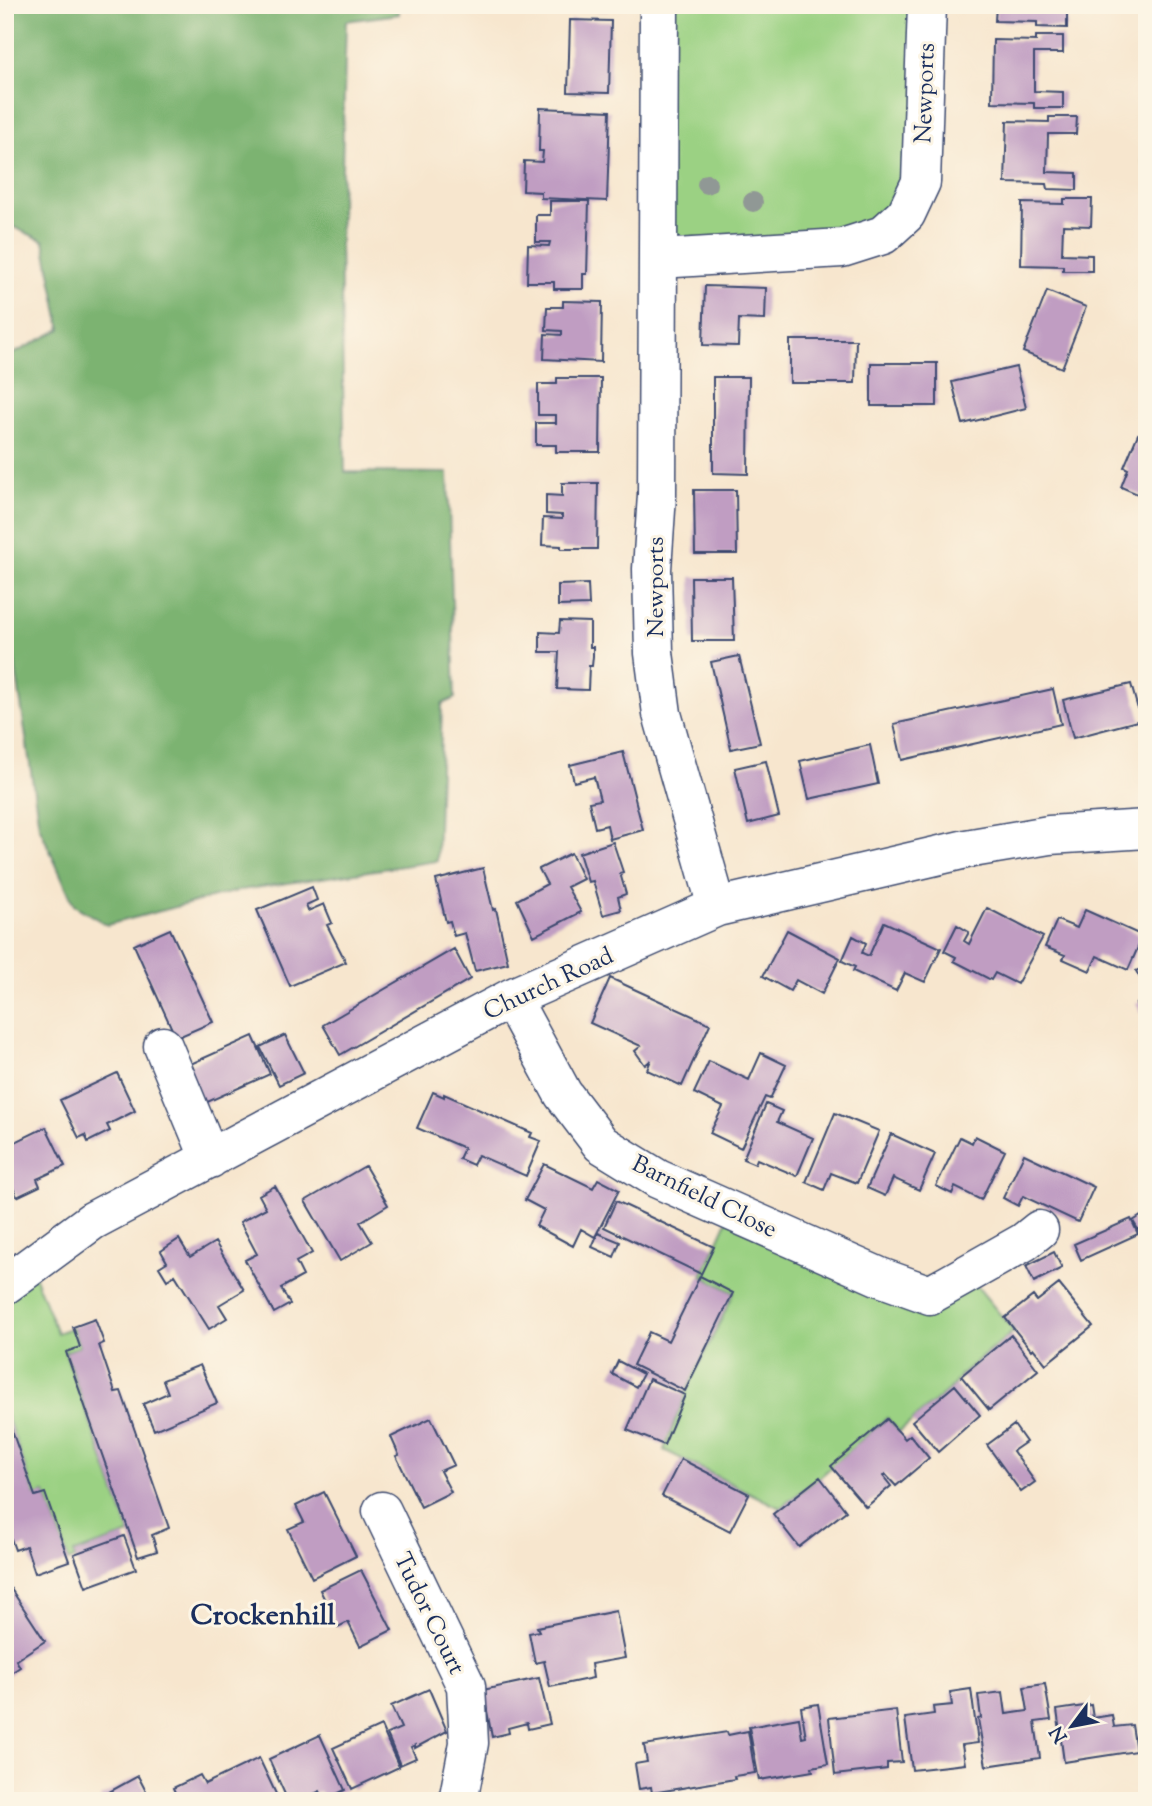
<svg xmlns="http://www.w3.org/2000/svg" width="1152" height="1806" font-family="'Sorts Mill Goudy',serif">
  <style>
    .green { fill: #9bd183; stroke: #5b8070; stroke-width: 2 }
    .forest { fill: #7cb371; stroke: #4c7168; stroke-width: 2 }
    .building { fill: #c09dc2 }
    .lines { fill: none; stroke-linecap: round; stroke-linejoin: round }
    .minor-casing { stroke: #3c4a6f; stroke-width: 41 }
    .minor { stroke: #fff; stroke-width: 38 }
    .tree { fill: #909895 }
    .labels { text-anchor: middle; stroke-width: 6; stroke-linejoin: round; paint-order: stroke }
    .street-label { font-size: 24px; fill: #1b2f5e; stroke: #fcf5e5 }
    .quarter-label { font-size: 28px; font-weight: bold; fill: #1b2f5e; stroke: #fcf5e5 }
  </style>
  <rect width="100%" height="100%" fill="#fcf5e5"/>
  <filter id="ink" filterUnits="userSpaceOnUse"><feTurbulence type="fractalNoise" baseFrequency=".0143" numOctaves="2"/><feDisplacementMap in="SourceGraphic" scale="14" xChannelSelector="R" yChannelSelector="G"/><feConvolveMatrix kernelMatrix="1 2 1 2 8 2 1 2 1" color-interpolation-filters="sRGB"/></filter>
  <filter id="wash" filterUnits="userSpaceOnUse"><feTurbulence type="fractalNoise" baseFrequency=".00686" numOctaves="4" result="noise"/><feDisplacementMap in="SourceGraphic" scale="28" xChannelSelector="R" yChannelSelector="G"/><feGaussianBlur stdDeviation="1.57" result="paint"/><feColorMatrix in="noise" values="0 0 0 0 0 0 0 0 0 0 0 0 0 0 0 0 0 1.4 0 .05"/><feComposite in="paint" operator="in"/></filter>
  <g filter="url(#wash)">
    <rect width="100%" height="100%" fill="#f7e6ce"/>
    <path class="green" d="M660,5H926L919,181L882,235L660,257Z
      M1144,5H1147V165L1143,164Z
      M731,1212L880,1277L971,1279L1014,1331L960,1375L954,1385L899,1432L887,1418L820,1477L780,1508L664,1450L686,1392L734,1293L702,1276Z
      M31,1267L57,1333L73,1327L80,1347L65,1352L130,1534L74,1553L75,1559L69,1561L45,1493L35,1496L5,1411V1286Z"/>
    <path class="forest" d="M5,5H399V14L346,21L340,243L345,472L448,473L455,698L442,704L437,861L241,890L107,925L74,905L39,826L5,595V358L61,329L44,241L5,223Z"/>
    <g id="blocks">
      <path class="building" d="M535,5H608V11L535,8Z
        M996,5H1037V10L1067,11V28L1037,27V22L995,21Z
        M570,20L611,21L609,93L568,92Z
        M1036,36H1063V53H1034V91L1063,92V108H1034V103L992,102L993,40L1036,41Z
        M540,108L610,111L607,201L541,198V192L523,191L524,161L542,162L543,151H539Z
        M1049,117H1077L1076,134H1048L1047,172L1077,173V190L1048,189L1047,184L1005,183L1007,121L1049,122Z
        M1064,199H1092L1091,226L1063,225L1062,254L1092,255V271H1063V266L1021,265L1022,203L1064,204Z
        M550,201H589L587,274H583V289H554V282H527L528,245L549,246L550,242H536V215H550Z
        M705,286L766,288L765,320L739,319L738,346L703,345Z
        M1047,291L1086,307L1062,368L1023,352Z
        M563,301L602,302L601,362L544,359L545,334L562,335V331L546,330L547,307H563Z
        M790,340H856L855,383H790Z
        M871,363H937V406H871Z
        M1016,367L1026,408L963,424L952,382Z
        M713,377H749L748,474L713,473Z
        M557,378H601L600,452H556V445H536V423H556V415H538V384H557Z
        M1138,434L1147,438V498L1121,487L1128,469L1124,467Z
        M562,483H598L597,549H561V546L542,545L543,518L562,519V515L546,514V495L562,496Z
        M694,490H736L737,554H695Z
        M691,577H732L734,641H692Z
        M588,584L589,605L558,606V585Z
        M560,621L590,622V647H593V656L592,666H589L588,690L557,689L559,652H540V632L559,633Z
        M739,656L760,743L731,749L711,662Z
        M1131,684L1141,720L1073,738L1063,700Z
        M1053,689L1061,724L902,760L894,724Z
        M870,745L878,784L809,799L800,761Z
        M623,752L643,830L610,839L607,825L595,828L589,802L600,800L594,777L574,782L570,765Z
        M766,761L779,816L748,824L735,768Z
        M613,842L623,872L620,873L626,894L618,897L621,910L603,915L593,881L588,882L579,853Z
        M571,853L583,879L567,887L581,912L534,936L517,900L547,884L539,869Z
        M483,868L493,910L496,909L508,963L475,971L465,933L454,936L450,921L446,922L436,880Z
        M312,887L317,900L306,905L308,911L324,904L332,923L327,925L346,962L290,986L257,910Z
        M987,908L1043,937L1017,984L995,973L991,980L954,961L956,957L944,951L957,925L969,932L964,941L969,944Z
        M1085,910L1143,936L1128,970L1097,956L1090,971L1063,959L1065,955L1045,947L1057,920L1077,928Z
        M884,922L941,948L925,982L905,973L896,991L853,971L855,967L842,961L853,936L866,943L862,953L869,956Z
        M170,929L213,1022L176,1038L134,945Z
        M787,930L840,958L822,994L796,980L790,991L763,976Z
        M454,949L470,979L340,1055L323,1025Z
        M1147,966V990L1136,971Z
        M610,978L710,1024L682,1086L647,1070L651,1060L645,1065L635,1051L641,1046L590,1023Z
        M1147,999V1023L1136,1004Z
        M285,1035L304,1073L279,1085L260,1047Z
        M253,1036L270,1074L203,1104L186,1066Z
        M761,1053L786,1065L770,1099L765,1097L741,1148L710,1133L723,1107L694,1093L709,1061L749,1080Z
        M117,1073L135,1111L107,1125L110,1131L88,1142L85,1135L79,1138L60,1100Z
        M433,1092L444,1097V1094L532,1133L530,1137L541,1141L526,1176L478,1155L473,1165L459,1159L464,1148L417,1128Z
        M766,1104L782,1111L777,1122L813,1138L797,1176L757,1159L755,1164L743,1159Z
        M835,1113L879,1131L857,1183L831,1173L824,1190L806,1182Z
        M46,1127L65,1166L37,1179L40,1186L17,1197L14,1190L9,1193L5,1185V1147Z
        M891,1134L935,1154L919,1190L893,1178L885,1196L867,1188Z
        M975,1136L1005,1151L981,1200L955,1187L952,1194L936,1186L960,1137L972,1143Z
        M1024,1154L1094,1187L1078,1222L1023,1196L1018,1206L1003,1198Z
        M544,1164L593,1188L598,1179L619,1190L595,1237L581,1229L573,1246L536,1226L544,1210L525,1200Z
        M365,1166L388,1205L360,1222L372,1242L340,1261L305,1201Z
        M275,1186L312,1253L296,1262L303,1276L281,1288L290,1304L274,1313L245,1260L257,1254L240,1222L266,1208L259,1195Z
        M616,1201L714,1247L701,1274L604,1227Z
        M1147,1212V1244L1133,1221Z
        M1131,1219L1138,1234L1081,1260L1074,1244Z
        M598,1233L620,1242L614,1257L592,1247Z
        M179,1239L190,1257L215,1242L244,1290L219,1305L227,1318L209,1329L175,1275L167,1280L159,1267L167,1262L161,1251Z
        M1054,1252L1062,1268L1034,1282L1026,1266Z
        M700,1276L733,1293L685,1391L633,1365L649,1332L668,1341Z
        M1059,1284L1093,1326L1046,1364L1033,1348L1031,1350L1005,1318L1033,1296L1037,1301Z
        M95,1319L104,1343L99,1345L115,1392L121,1391L169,1528L152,1535L157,1551L138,1557L66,1352L80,1347L73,1327Z
        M1011,1335L1038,1370L989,1410L961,1376Z
        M618,1361L643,1374L636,1387L612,1374Z
        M200,1365L217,1403L154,1430L143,1404L168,1393L163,1380Z
        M649,1379L685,1395L664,1445L627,1430Z
        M955,1385L980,1415L938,1452L912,1421Z
        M6,1414L35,1496L45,1493L69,1561L35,1573L26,1546L15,1550L5,1522Z
        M431,1418L454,1465L440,1471L451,1492L421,1507L396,1456L399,1455L391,1437Z
        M887,1419L905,1439L910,1435L929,1458L896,1486L885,1474L883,1476L891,1486L866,1507L831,1466Z
        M1014,1425L1026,1442L1013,1451L1035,1482L1021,1492L987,1445Z
        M681,1459L749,1494L730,1531L662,1496Z
        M820,1477L846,1511L799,1547L773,1514Z
        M324,1492L356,1556L312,1578L288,1529L304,1522L296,1506Z
        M124,1536L136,1569L86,1587L74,1554Z
        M361,1570L392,1630L360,1646L348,1622L338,1627L320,1590Z
        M11,1589L45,1641L16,1660L20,1667L5,1677V1593Z
        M616,1611L625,1658L591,1664L593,1678L550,1687L544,1661L535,1663L529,1633L539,1631L537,1627Z
        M539,1678L550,1724L528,1729L527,1723L508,1728L509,1733L492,1737L483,1690Z
        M1045,1684L1051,1720L1035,1722L1040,1758L986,1766L978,1719L981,1718L978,1695L1003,1692L1006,1714L1028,1711L1024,1687Z
        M429,1689L447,1731L415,1748V1745L411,1747L416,1758L400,1765L387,1734L401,1728L391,1706Z
        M971,1689L978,1743L962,1745L965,1764L912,1770L905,1718L934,1714L933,1707L952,1705L950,1692Z
        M818,1704L828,1764L812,1767L813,1771L759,1780L749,1727L799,1718L802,1738L806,1737L801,1707Z
        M1091,1705L1093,1718L1112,1715L1114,1727L1132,1725L1136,1751L1064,1762L1057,1710Z
        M896,1710L902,1762L887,1763V1769L835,1775L829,1718Z
        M381,1726L399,1767L352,1789L333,1748Z
        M748,1731L755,1773L734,1776L735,1779L652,1793L651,1787L639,1789L635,1764L647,1762L644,1745L727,1732L728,1735Z
        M320,1735L345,1790L324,1800L320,1791L299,1801H288L269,1759Z
        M259,1758L277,1796L266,1801H179L173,1788L200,1775L205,1784Z
        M138,1776L151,1801H102L100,1797Z"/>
    </g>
  </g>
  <g filter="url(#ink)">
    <use href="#blocks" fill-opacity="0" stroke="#3c4a6f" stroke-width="2"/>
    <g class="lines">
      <g class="minor-casing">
        <path id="minor" d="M659,5L657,495L652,569L654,653L662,714L717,907
          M659,259L842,248L883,235L906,214L921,182L927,5
          M511,998L563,1094L601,1144L658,1179L880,1277L930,1295L1024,1242L1039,1230
          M163,1046L210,1159
          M5,1285L92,1221L511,998L717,907L966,849L1049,835L1147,829
          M382,1511L466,1686L469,1743L458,1801"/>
      </g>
      <use href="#minor" class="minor"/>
    </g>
    <g class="tree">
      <circle cx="707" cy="184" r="10"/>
      <circle cx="753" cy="202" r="10"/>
    </g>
  </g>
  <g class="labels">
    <g class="street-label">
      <text transform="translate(924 93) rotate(-88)" y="8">Newports</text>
      <text transform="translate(655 587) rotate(-90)" y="8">Newports</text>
      <text transform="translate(548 983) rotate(-25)" y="8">Church Road</text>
      <text transform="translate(705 1196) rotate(26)" y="8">Barnfield Close</text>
      <text transform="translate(430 1613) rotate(64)" y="8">Tudor Court</text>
    </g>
    <g class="quarter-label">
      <text x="263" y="1624">Crockenhill</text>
    </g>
  </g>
  <rect width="1152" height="1806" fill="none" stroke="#fcf5e5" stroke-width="28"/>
  <g transform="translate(1072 1726) rotate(238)" stroke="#fcf5e5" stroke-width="5" paint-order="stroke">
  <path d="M0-5L12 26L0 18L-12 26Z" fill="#1b2f5e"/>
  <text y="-10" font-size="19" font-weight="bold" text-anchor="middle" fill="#1b2f5e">N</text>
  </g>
</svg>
